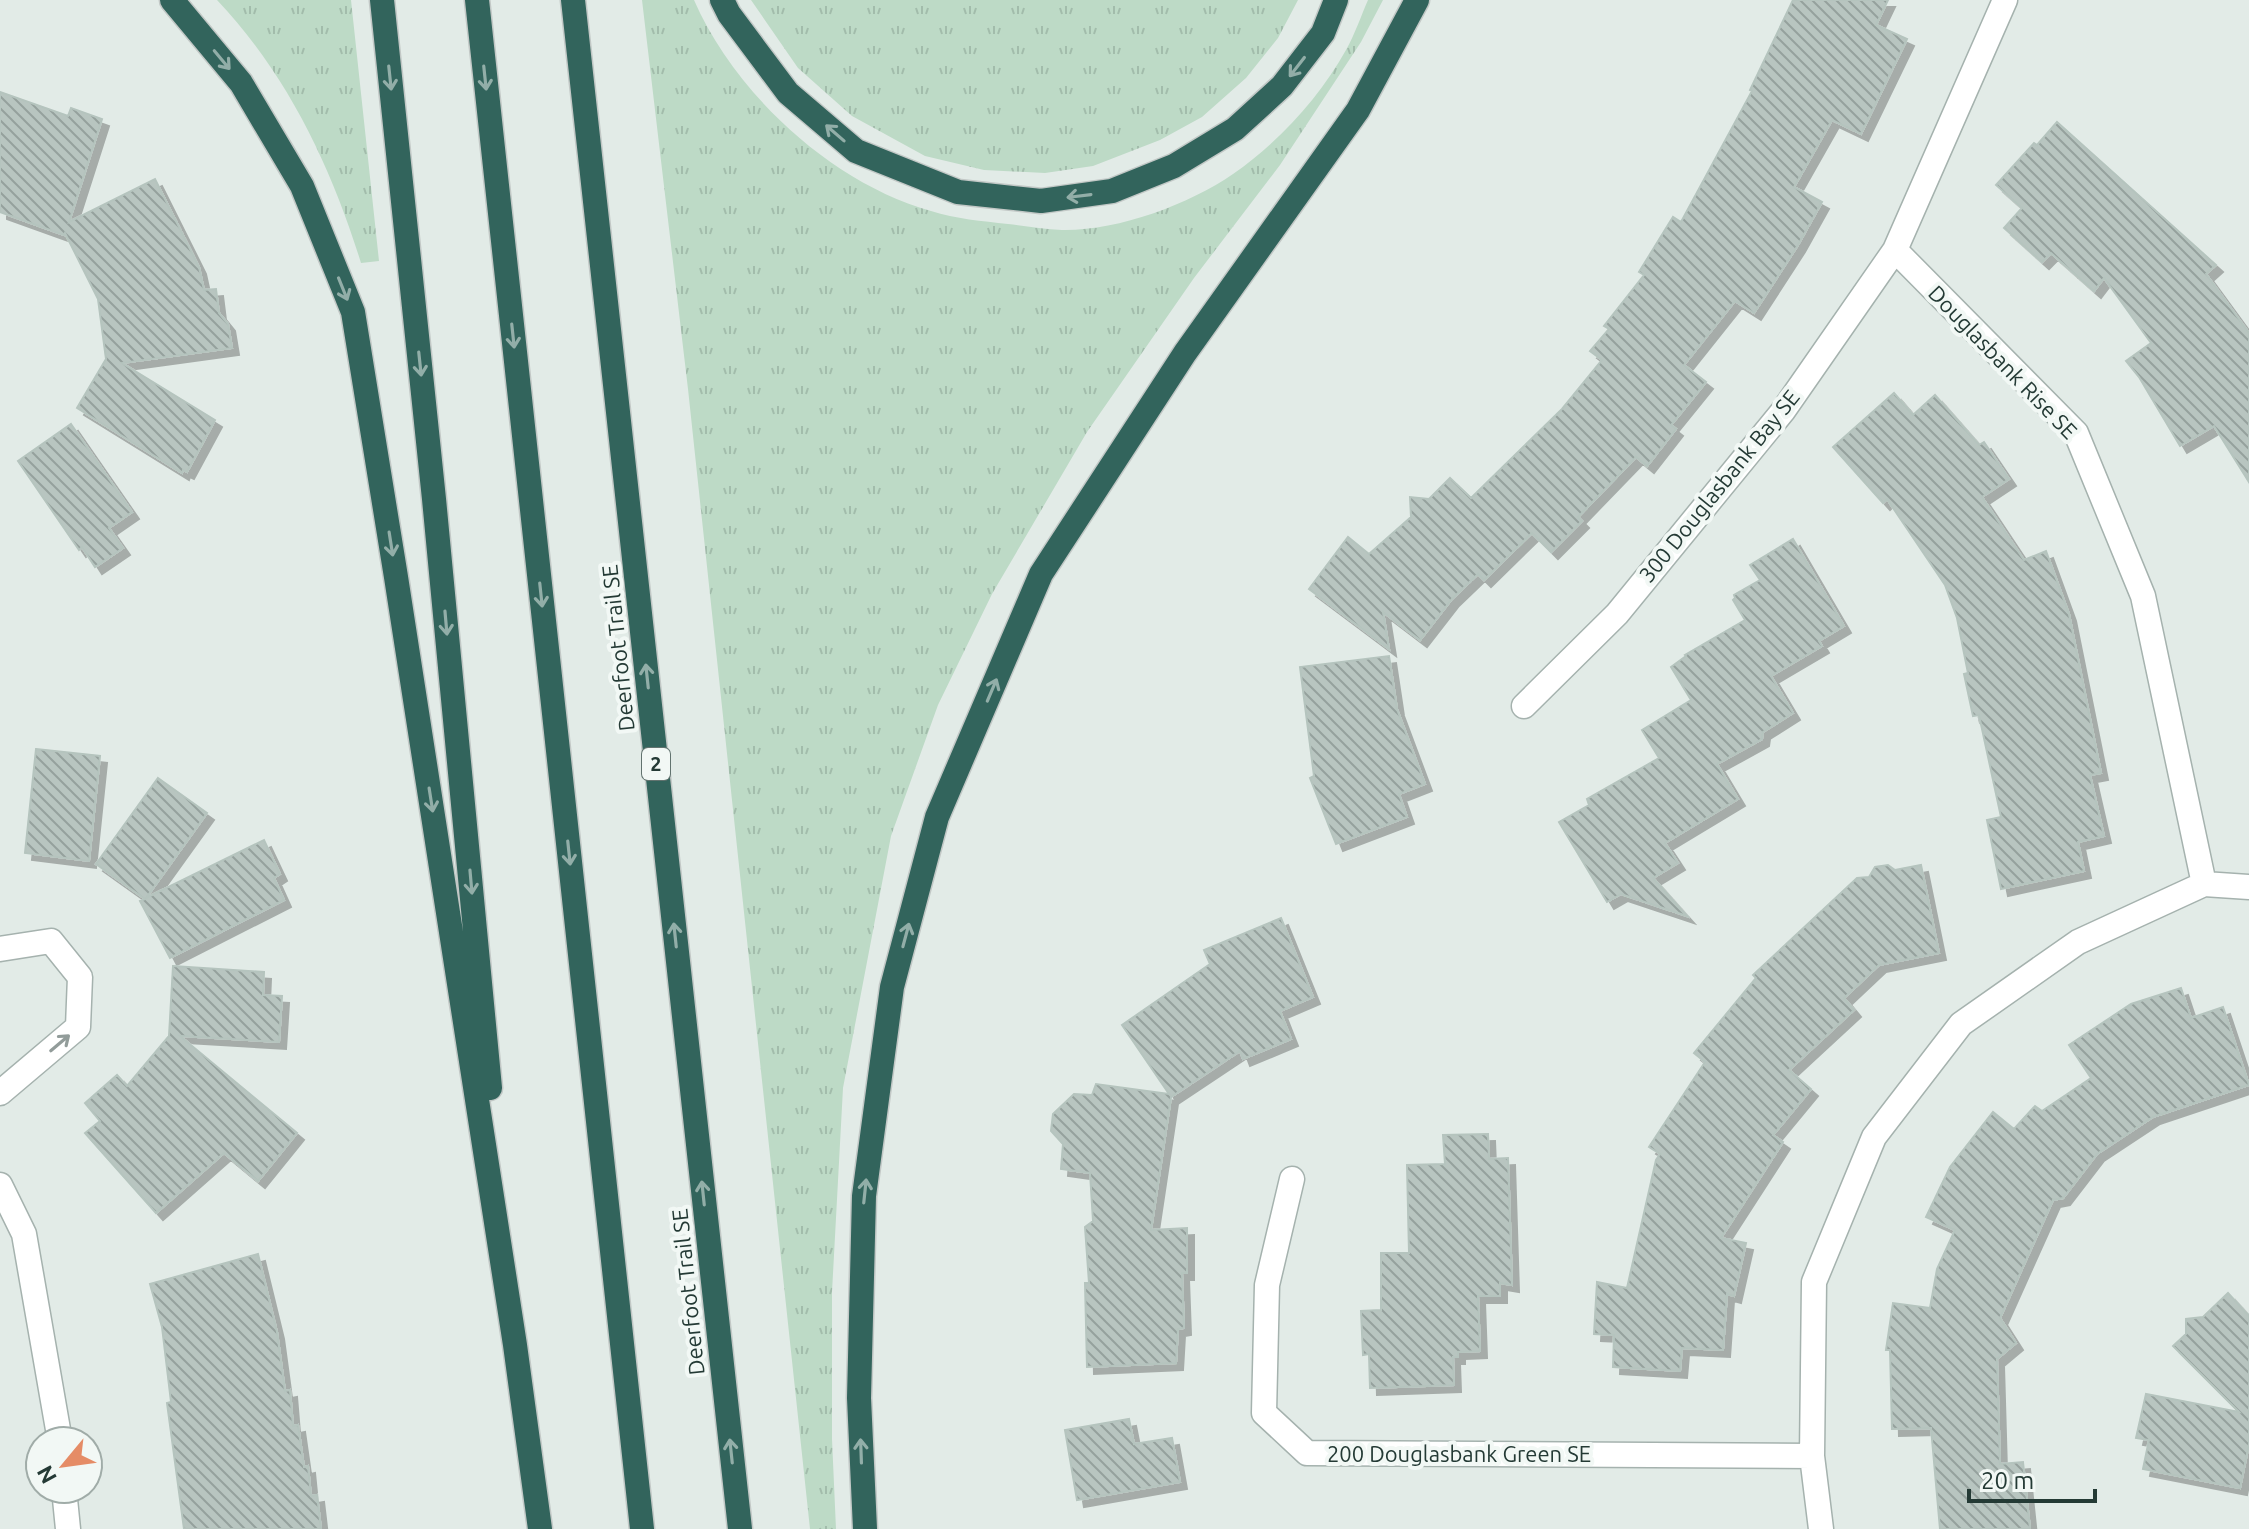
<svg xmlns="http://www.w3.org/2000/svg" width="2249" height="1529" font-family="Ubuntu,sans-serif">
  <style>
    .grass { fill: url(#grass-tufts) }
    .building { fill: url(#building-back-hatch); stroke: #b5c4be; stroke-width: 2; filter: url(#shadow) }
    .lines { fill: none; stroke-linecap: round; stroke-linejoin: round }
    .minor-casing { stroke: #a5b2ae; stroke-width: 27 }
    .tertiary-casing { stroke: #a5b2ae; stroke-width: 27 }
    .motorway-casing { stroke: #c2c8c6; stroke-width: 27 }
    .minor { stroke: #fff; stroke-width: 24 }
    .tertiary { stroke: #fff; stroke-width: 24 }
    .motorway { stroke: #32645c; stroke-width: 24 }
    .oneway { stroke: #92aea8 }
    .oneway2 { stroke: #929c9a }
    .labels { text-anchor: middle; stroke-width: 8; stroke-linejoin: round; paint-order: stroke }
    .shield { fill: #f2f8f5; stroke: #62736f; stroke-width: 2 }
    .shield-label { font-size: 20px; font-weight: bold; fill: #243a35 }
    .street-label { font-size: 22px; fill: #243a35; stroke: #f2f8f5 }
  </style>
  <defs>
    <pattern id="grass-tufts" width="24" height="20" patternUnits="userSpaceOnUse" patternTransform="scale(2)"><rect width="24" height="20" fill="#bddac6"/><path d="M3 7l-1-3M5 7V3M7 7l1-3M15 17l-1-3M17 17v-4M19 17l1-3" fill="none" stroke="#a2bcab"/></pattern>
    <pattern id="building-back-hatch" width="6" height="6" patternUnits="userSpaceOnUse" patternTransform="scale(2)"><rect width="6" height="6" fill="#b8c5c0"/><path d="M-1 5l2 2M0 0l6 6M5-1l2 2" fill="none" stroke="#95a19d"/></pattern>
    <filter id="shadow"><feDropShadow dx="7" dy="7" stdDeviation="0" flood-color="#0004"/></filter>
  </defs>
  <rect width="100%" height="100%" fill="#e2ebe7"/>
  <path class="grass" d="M217,0H351L379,261L361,263C331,166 287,74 217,0Z
    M642,0H694C735,94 832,183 931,211C956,219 982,221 1008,224C1026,226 1044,229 1062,230C1117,231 1188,205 1233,174C1277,144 1320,97 1346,50C1355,34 1361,16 1368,0H1383L1361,42L1280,165L1194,278L1087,432L992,594L938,705L891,836L843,1088L832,1292V1439L836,1529H810L688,389Z
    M751,0H1298L1278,38L1246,78L1202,117L1160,140L1093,166L1045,173L984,170L925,156L852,116L798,68Z"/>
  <path class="building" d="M1793,0H1888L1876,25L1907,39L1861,134L1832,120L1794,187L1822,202L1798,245L1754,313L1735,301L1684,365L1706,382L1671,425L1676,429L1647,466L1636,457L1578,517L1582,521L1551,552L1532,533L1484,580L1478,574L1452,599L1420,640L1383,612L1389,649L1309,589L1348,537L1369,554L1411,517L1410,497L1429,499L1450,478L1471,498L1562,409L1602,360L1590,351L1609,329L1604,326L1644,275L1639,272L1673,217L1681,222L1752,91L1750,90Z
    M0,92L68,116L71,108L102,119L69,222L155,179L199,267L204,290L216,289L219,313L228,324L232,348L122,363L215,420L187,472L183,470L182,473L77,408L106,359L98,299L65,233L64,235L0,212Z
    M2057,122L2216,265L2206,274L2249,333V482L2214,426L2180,446L2139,377L2126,361L2151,343L2104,278L2094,291L2051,253L2042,262L2004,228L2022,208L1996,185L2034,143L2037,145Z
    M1894,393L1913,415L1935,395L1979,445L1984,442L2009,479L1982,497L2024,560L2046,551L2069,614L2101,773L2090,775L2104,836L2078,842L2084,871L2001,889L1987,820L2001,817L1979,715L1973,716L1964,674L1968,673L1957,618L1945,585L1887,499L1883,503L1833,447Z
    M71,424L132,512L109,528L123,548L95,567L82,547L79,550L18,461Z
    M1793,539L1844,626L1819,641L1822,646L1771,676L1793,713L1763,732L1762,739L1717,764L1738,799L1665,843L1678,863L1653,878L1687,916L1621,894L1607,902L1559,822L1589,805L1587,799L1659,758L1642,730L1691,700L1671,667L1686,656L1685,655L1745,620L1733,600L1735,598L1734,595L1760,580L1750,565Z
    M1389,656L1397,709L1425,784L1399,794L1407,817L1336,844L1310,778L1314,776L1300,667Z
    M36,749L100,756L89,861L25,853Z
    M158,778L207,813L146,898L264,840L280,874L274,878L284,900L170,958L140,901L145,899L96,864Z
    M1888,865L1895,870L1921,865L1939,953L1879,965L1844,998L1854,1010L1789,1070L1811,1089L1773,1135L1783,1142L1721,1238L1746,1243L1734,1296L1727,1294L1723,1350L1682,1348L1680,1371L1613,1367L1614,1335L1594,1334L1597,1282L1627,1288L1656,1160L1660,1154L1649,1147L1705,1062L1694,1053L1756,978L1753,975L1857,878L1869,877L1875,867Z
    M1281,918L1313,997L1280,1011L1291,1039L1243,1059L1240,1051L1171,1097L1151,1230L1187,1228V1273H1182L1184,1328L1178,1329L1176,1363L1087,1367L1085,1283H1089L1085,1227L1093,1221L1090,1173L1061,1169L1063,1144L1051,1131L1053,1114L1074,1094L1092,1095L1096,1084L1169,1094L1122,1025L1210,964L1204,950Z
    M173,966L264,972L263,995L282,996L279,1042L180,1036L297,1133L258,1181L224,1153L156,1213L85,1133L100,1121L85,1103L117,1075L127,1086L169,1036Z
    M2181,988L2191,1018L2223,1007L2249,1085L2153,1117L2097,1154L2063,1198L2053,1200L2000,1318L2016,1343L1997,1359L2000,1464L2023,1462L2030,1529H1940L1931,1428L1892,1429L1890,1350H1886L1893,1303L1930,1308L1937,1269L1955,1230L1926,1217L1950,1167L1993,1112L2014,1129L2035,1106L2042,1111L2091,1078L2069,1045L2131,1004Z
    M1488,1134L1489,1159L1508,1158L1512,1285L1500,1283V1296H1478L1480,1351L1458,1352V1357H1453L1454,1385L1370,1388L1369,1354L1363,1355L1361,1311L1381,1310V1253H1409L1407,1165L1445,1164L1443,1135Z
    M258,1254L277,1332L285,1391L290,1390L293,1426L298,1425L304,1467L308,1466L311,1496L317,1495L321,1529H184L167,1403L171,1402L162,1327L150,1284Z
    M2228,1293L2249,1316V1444L2240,1488L2143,1469L2149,1440L2136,1438L2146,1394L2239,1412L2173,1346L2186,1334V1319L2203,1317Z
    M1129,1419L1134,1444L1172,1438L1180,1482L1077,1500L1065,1430Z"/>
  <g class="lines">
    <g class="minor-casing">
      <path id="minor" d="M1895,250L2076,433L2143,596L2204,884
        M1524,706L1617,614L1783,411L1895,250L2005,0
        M0,949L51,941L80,977L78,1027L0,1093
        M1292,1179L1267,1285L1264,1413L1307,1453L1812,1456
        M1821,1529L1812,1456L1814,1282L1874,1137L1961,1024L2078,942L2204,884L2249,887"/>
    </g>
    <g class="tertiary-casing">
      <path id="tertiary" d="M0,1185L24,1234L60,1441
        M64,1489L68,1529"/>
    </g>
    <g class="motorway-casing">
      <path id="motorway" d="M172,0L241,83L302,186L353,312L396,577L515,1345L540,1529
        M382,0L434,499L490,1088
        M477,0L642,1529
        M573,0L740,1529
        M722,0L729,14L788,93L856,151L958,192L1041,201L1112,191L1174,166L1235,129L1282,86L1323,33L1336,0
        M865,1529L859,1398L864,1196L892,987L937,817L1041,574L1185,353L1358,110L1417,0"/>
    </g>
    <use href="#minor" class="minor"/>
    <use href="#tertiary" class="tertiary"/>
    <use href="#motorway" class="motorway"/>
  </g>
  <defs><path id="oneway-shaft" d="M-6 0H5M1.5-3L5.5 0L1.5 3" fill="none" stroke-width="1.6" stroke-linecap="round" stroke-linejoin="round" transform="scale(2)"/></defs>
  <g class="oneway">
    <use href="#oneway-shaft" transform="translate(222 60) rotate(50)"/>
    <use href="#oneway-shaft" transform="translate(1297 67) rotate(128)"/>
    <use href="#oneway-shaft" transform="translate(390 78) rotate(84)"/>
    <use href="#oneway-shaft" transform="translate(485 78) rotate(84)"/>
    <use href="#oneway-shaft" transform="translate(835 133) rotate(-139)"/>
    <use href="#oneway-shaft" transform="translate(1079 196) rotate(173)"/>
    <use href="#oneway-shaft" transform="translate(343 289) rotate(68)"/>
    <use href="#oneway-shaft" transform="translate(513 336) rotate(84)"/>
    <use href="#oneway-shaft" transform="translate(420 364) rotate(84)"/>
    <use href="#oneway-shaft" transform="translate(391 544) rotate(81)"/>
    <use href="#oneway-shaft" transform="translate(541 595) rotate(84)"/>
    <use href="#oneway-shaft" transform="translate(446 623) rotate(85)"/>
    <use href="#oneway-shaft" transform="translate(647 676) rotate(-96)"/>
    <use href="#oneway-shaft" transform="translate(992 690) rotate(-67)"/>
    <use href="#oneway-shaft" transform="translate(431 800) rotate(81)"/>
    <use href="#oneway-shaft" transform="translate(569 853) rotate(84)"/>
    <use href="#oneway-shaft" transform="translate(471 882) rotate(85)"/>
    <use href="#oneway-shaft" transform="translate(675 935) rotate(-96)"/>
    <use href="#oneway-shaft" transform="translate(906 935) rotate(-75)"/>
    <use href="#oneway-shaft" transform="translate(865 1191) rotate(-84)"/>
    <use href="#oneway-shaft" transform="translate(703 1193) rotate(-96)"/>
    <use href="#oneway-shaft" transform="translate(731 1451) rotate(-96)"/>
    <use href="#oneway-shaft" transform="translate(861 1451) rotate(-92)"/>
  </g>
  <use class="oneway2" href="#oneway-shaft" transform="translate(60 1043) rotate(-40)"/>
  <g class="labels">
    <rect class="shield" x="642" y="748" width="28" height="32" rx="6"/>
    <g class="shield-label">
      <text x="656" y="771">2</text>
    </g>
    <g class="street-label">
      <text transform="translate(2003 362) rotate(46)" y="8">Douglasbank Rise SE</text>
      <text transform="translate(1719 486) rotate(-51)" y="8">300 Douglasbank Bay SE</text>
      <text transform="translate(618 648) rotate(-96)" y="8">Deerfoot Trail SE</text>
      <text transform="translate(688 1292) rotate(-96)" y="8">Deerfoot Trail SE</text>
      <text x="1459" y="1462">200 Douglasbank Green SE</text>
    </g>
  </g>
  <g transform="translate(64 1465) rotate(241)"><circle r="38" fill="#f2f8f5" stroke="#a0aca8" stroke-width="2"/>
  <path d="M0-6L14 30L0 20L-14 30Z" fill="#e58c66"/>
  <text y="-12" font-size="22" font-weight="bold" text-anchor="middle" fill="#243a35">N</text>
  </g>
  <path d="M1969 1489v12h126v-12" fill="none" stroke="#243a35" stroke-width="4"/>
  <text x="1981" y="1489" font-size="24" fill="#243a35" stroke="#f2f8f5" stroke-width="6" paint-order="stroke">20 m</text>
</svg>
